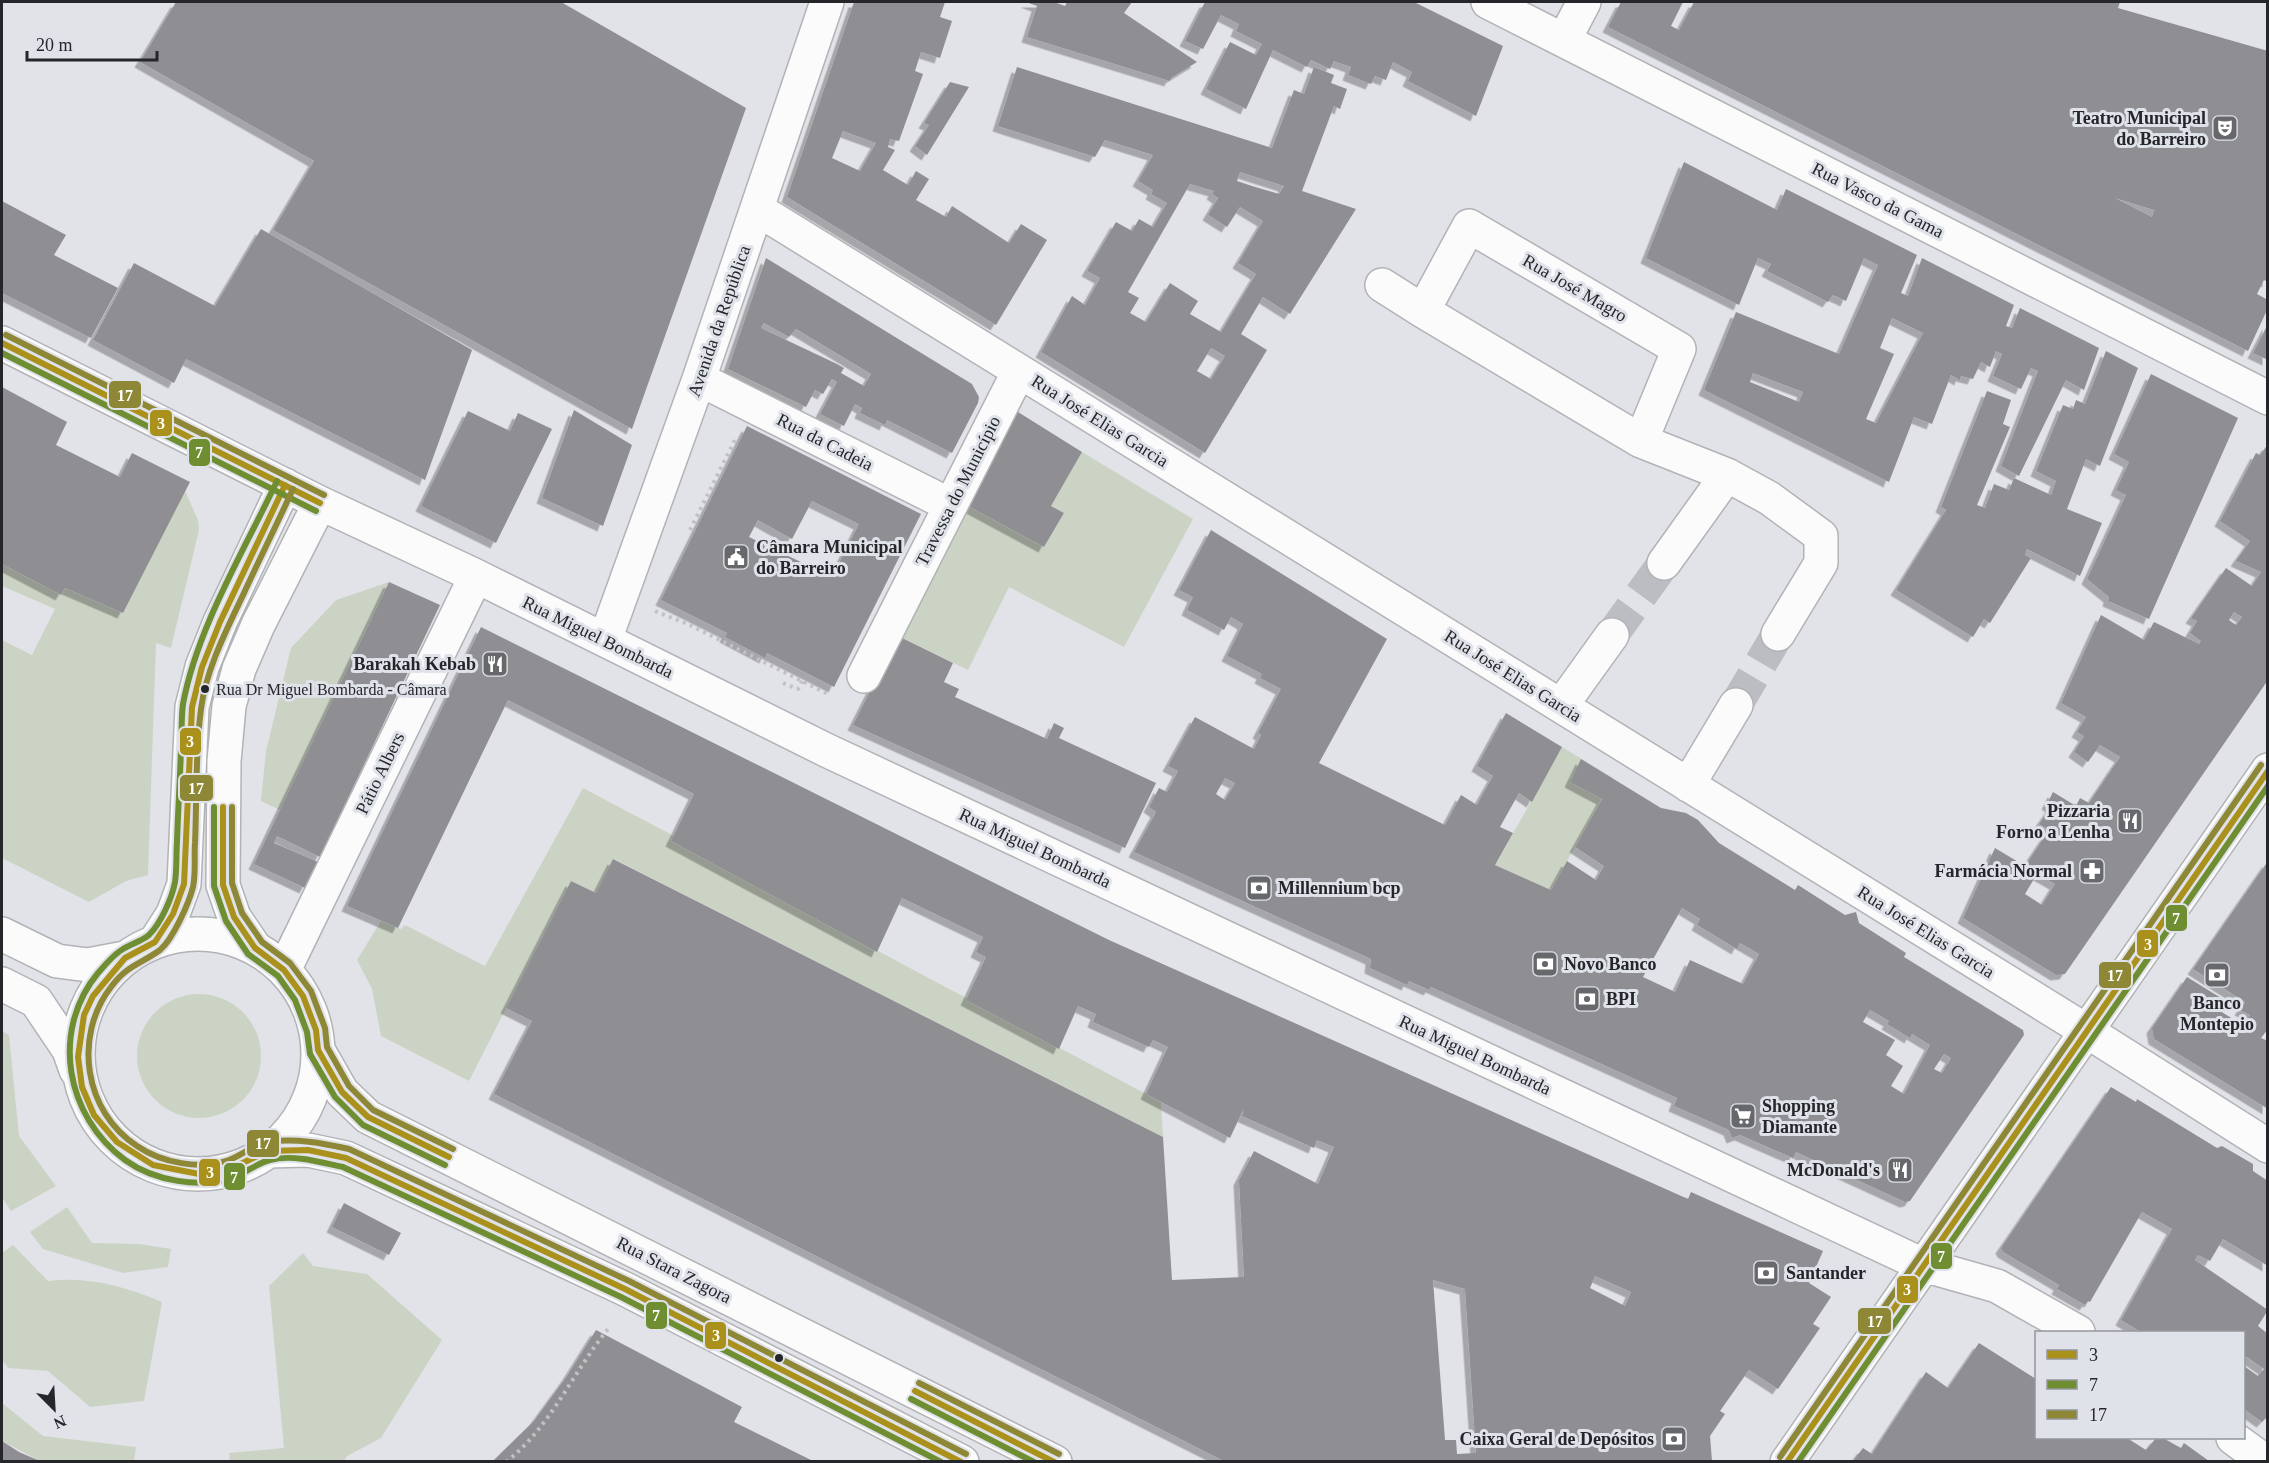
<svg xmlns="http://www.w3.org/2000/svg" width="2269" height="1463" font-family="Georgia,serif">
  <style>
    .green { fill: #cbd4c4 }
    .building { fill: #8f8f93; fill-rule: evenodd; filter: url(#shadow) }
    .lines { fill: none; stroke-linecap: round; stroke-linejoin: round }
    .minor-tunnel { stroke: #bcbdc2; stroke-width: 33; stroke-dasharray: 33 16; stroke-linecap: butt }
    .minor-casing { stroke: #b2b3b6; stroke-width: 36 }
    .path { stroke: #c1c1c4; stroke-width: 4; stroke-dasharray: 3 4.5; stroke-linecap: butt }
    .minor { stroke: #fbfbfc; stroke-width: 33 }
    .bus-1-casing { stroke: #e0e2ea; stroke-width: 10 }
    .bus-2-casing { stroke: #e0e2ea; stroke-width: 10 }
    .bus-3-casing { stroke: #e0e2ea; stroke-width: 10 }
    .bus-1 { stroke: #aa911b; stroke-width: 6 }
    .bus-2 { stroke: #6e8e31; stroke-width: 6 }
    .bus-3 { stroke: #8e8735; stroke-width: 6 }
    .bus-dot { fill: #252629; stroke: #e0e2ea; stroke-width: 2 }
    .labels { text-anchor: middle; stroke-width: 6; stroke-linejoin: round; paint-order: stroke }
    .bus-label { font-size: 16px; fill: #252629; stroke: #e0e2ea; text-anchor: start }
    .poi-label { font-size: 18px; font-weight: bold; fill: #252629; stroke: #e0e2ea; text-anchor: end }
    .street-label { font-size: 18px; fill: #252629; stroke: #e0e2ea }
    .line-badge { stroke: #e0e2ea; stroke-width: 2 }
    .badge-label { font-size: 16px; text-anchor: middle; font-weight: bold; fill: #fff }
  </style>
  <defs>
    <filter id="shadow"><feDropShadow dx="-5.5" dy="5.5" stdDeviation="0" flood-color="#0004"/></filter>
  </defs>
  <rect width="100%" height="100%" fill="#e2e3e8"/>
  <path class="green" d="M1082,452L1193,519L1124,647L1009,587L968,670L898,636L966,505L1044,547L1064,513L1051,506Z
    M185,491L198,520L199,530L171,648L156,643L148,875L126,881L89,902L2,858V640L32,655L55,609L2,586V564L61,595L65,588L123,613Z
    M389,582L280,810L261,801L266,751L291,648L336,600Z
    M1562,747L1613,778L1551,890L1495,865Z
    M583,788L674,836L672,841L1161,1102L1163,1137L614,859L596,893L571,881L469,1081L381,1036L372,989L357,960L381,921L401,929L405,925L485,966Z
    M137 1056a62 62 0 1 1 124 0a62 62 0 1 1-124 0Z
    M2,1031L9,1035L19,1136L56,1186L11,1211L2,1197Z
    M67,1207L92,1243L139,1244L171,1249L168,1267L123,1273L43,1249L30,1232Z
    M13,1245L48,1281C88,1276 124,1286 162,1302L144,1401L90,1407L48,1371L8,1368L2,1360V1253Z
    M303,1253L313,1266L367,1274L442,1340L381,1438L347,1456L344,1461H230L229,1453L284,1448L269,1286Z
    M2,1403L43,1436L136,1447L134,1461H40L2,1441Z"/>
  <path class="building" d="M176,2H561L746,108L632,429L273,230L314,161L140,62Z
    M854,2H945L940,17L952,21L940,58L921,52L915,71L923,74L899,141L890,139L888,147L895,150L883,170L908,185L916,171L929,179L916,200L946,217L952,206L1009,243L1021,224L1047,240L996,325L787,197ZM843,131L876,143L860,171L832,158Z
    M1026,2H1054L1065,6L1067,2H1132L1124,13L1197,62L1171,78L1170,81L1027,37L1037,6Z
    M1205,2H1414L1503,46L1476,116L1408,81L1412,72L1393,62L1386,80L1375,76L1371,84L1348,75L1351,67L1334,61L1330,69L1311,60L1307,67L1273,50L1246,109L1206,89L1230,42L1256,55L1262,44L1236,31L1239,24L1221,15L1203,49L1185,41Z
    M1621,2H1683L1671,26L1679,30L1694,2H2120L2118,8L2268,51V282L2264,280L2257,294L2268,300V308L2248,351L1608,27ZM2115,198L2154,210L2152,217Z
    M1017,67L1272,148L1294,90L1304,94L1314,67L1334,75L1331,83L1347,89L1340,109L1334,106L1302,191L1356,209L1290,314L1263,297L1241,334L1267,350L1205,453L1041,352L1072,296L1085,305L1100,278L1087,271L1116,222L1132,231L1139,219L1153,227L1167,203L1151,194L1153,190L1138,181L1153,155L1105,140L1095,157L998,126ZM1240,172L1284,186L1279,194L1252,186L1237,181ZM1190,184L1214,191L1212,194L1218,198L1208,215L1227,227L1240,207L1263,221L1238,263L1256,274L1221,332L1190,314L1198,301L1170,283L1146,322L1130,313L1139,298L1128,292ZM1211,348L1225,356L1211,379L1197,371Z
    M950,82L969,87L927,155L915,146L929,125L924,123Z
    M1684,162L1777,210L1786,189L1917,255L1901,293L1908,296L1922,258L2014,305L2006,326L2012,328L2020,308L2099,348L2084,390L2066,380L2019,476L2001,466L2038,371L2031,368L2021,389L1993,376L2002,354L1996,351L1990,367L1981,362L1973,379L1961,376L1960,380L1951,375L1932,424L1914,417L1889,482L1704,390L1736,312L1839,354L1878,265L1864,258L1846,301L1833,295L1828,302L1767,271L1771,264L1758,258L1739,305L1646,258ZM1892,318L1923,333L1876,423L1866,419L1894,354L1880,348ZM1753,373L1803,392L1799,402L1750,382Z
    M2,201L66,235L54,255L118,288L91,338L2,293Z
    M261,229L472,350L425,480L186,359L174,383L93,340L134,263L215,306Z
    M766,258L972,384L979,397L978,403L952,453L887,420L885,425L860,413L862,408L855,404L844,426L820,414L837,382L832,379L823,394L815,390L806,407L728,369ZM764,323L789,337L796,329L871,374L864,386L841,373L844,368L837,364L761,328Z
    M2268,324V360L2253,353Z
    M2106,351L2138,368L2100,466L2086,459L2067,509L2102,523L2080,576L2027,549L2025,555L2031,558L1990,623L1984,619L1973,637L1896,590L1946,510L1941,507L1987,391L2011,400L2003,424L2010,427L1977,505L1985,508L1994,484L2009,490L2014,478L2051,495L2056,481L2036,471L2063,405L2073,409L2076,400L2085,404Z
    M2151,374L2238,418L2149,619L2108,601L2109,597L2087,579L2126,495L2116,490L2129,462L2114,454Z
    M2,387L67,422L56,445L120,477L132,453L190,482L123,613L65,588L61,595L2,564Z
    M574,410L632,445L603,526L542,498Z
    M1015,410L1082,452L1051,506L1064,513L1044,547L966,505Z
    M468,411L510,431L518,413L552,429L496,543L421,506Z
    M747,426L921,514L834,687L767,653L765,658L725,637L727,633L661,600ZM812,501L859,524L832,577L749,537L758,520L792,539Z
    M2268,444V680L2065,974L2056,975L1963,918L1995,848L2025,866L2049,830L2039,824L2051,807L2047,804L2053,792L2076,806L2080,798L2089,803L2120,757L2100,745L2088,762L2074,752L2084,736L2077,732L2086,717L2061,703L2101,615L2144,640L2154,622L2199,644L2201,641L2190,633L2197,621L2191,618L2226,568L2252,586L2261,572L2236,561L2250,541L2220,521L2256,453L2260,455ZM2234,612L2242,617L2236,625L2229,620ZM2037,874L2055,884L2042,905L2025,894Z
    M1211,530L1387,639L1319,763L1445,825L1461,795L1477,805L1480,799L1493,776L1477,766L1506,713L1562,747L1532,802L1519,793L1500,827L1513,833L1495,865L1551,890L1567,861L1596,880L1604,866L1575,847L1602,799L1570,782L1581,759L1661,808L1686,813L1698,820L1719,843L1795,890L1798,885L1845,915L1856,912L1859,923L1906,953L1904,957L2023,1030L2024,1035L1910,1201L1905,1202L1796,1152L1793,1158L1740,1135L1732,1138L1729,1130L1674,1106L1677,1098L1431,987L1429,990L1409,981L1407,985L1370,968L1371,959L1134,852L1156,812L1149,807L1159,788L1167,792L1178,771L1168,766L1195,717L1254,749L1261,735L1258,733L1281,689L1260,678L1262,674L1227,656L1243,624L1231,617L1224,630L1187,610L1193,597L1179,590ZM1225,778L1235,783L1225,800L1216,794ZM1682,908L1700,919L1697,925L1737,949L1740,943L1759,954L1743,984L1690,960L1675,992L1643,977ZM1870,1010L1889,1021L1887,1024L1910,1038L1912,1034L1930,1045L1904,1094L1891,1086L1903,1066L1886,1055L1895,1040L1863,1022ZM1944,1054L1951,1058L1942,1073L1934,1069Z
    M389,582L440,605L320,857L277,836L274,843L318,862L305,888L254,864Z
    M481,627L1109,940L1688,1199L1691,1192L1823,1251L1809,1283L1831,1297L1813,1324L1820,1328L1778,1389L1749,1370L1720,1411L1725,1414L1710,1436L1712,1461H1224L494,1094L532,1021L506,1008L571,881L596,893L613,859L1163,1137L1172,1280L1244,1277L1239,1180L1254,1151L1318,1184L1334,1147L1317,1140L1314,1148L1242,1116L1244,1108L1230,1138L1146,1094L1168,1047L1153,1040L1149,1047L1093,1022L1096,1014L1078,1006L1059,1049L966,1000L986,957L976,952L983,937L902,898L877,952L671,841L694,794L508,700L398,928L347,906ZM1595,1276L1631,1292L1625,1306L1590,1288ZM1433,1280L1465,1289L1476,1453L1457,1454L1456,1440H1445Z
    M898,636L953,663L944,682L959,689L955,697L1047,739L1054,723L1064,728L1059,738L1156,783L1125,848L853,725Z
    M2268,861V1029L2261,1038L2268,1041V1109L2154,1039L2152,1028L2187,977L2221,998L2215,1008L2243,1025L2250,1015L2240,1010L2245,1002L2193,969Z
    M2111,1087L2136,1102L2137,1099L2217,1148L2222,1146L2253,1164V1171L2268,1181V1266L2223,1239L2210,1261L2198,1255L2195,1260L2268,1310L2258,1326L2268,1334V1416L2262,1422L2244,1409V1366L2258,1376L2264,1369L2244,1355V1332H2141L2121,1320L2172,1229L2142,1212L2090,1302L2088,1301L2085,1305L2057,1289L2059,1285L2003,1252L2001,1248Z
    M344,1203L401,1233L389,1255L332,1227Z
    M596,1330L742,1407L734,1422L813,1461H493L534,1421L567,1376Z
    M1979,1343L2036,1379V1438H2127L2146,1450L2156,1438H2163L2181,1448L2184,1443L2209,1461H1853L1863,1448L1872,1454L1926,1372L1948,1388Z
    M2,1441L19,1452L40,1461H2Z"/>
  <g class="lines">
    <path class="minor-tunnel" d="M1612,635L1664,563
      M1736,705L1778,634"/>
    <g class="minor-casing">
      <path id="minor" d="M1488,2L2268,398
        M1564,40L1584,2
        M757,209L2085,1030L2268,1146
        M1469,226L1679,349L1641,441L1423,311Z
        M1382,285L1423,311
        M2,343L320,503L476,576L826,750L1923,1265L1997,1286L2078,1332
        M699,379L950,505
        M1641,441L1727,475L1769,498L1821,536V563L1778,634
        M1664,563L1727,475
        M605,640L699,379L827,2
        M864,676L1019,371
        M1561,706L1612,635
        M1688,785L1736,705
        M2,934L57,961L88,965L125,958
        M78 1054a120 120 0 1 1 240 0a120 120 0 1 1-240 0Z
        M155,942L173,914L184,884L192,707L202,667L220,622L285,485
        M255,948L234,917L223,885L224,761L229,706L239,669L258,625L320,503
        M284,970L476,576
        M2,984L36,1001L69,1050L76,1070
        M318,1050L342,1092L368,1117L1055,1462
        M268,1151L308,1150L346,1158L625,1289L962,1462
        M2233,1438L2266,1462
        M1787,1462L2268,770"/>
    </g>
    <path class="path" d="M690,530L735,440
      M655,611L690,625L830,695
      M783,683L798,689L802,681
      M506,1462C550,1428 573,1372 608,1329"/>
    <use href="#minor" class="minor"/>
    <g class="bus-1-casing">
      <path id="bus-1" d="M2,343L320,503
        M285,485L220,622L202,667L192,707L184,884L173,914L155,942L125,958L93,996L84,1015L78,1057L82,1087L94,1115L117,1142L153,1165L199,1174L230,1169L268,1151L308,1150L346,1158L625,1289L961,1462
        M223,807V885L234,917L255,948L284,970L303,996L316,1030L318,1050L342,1092L368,1117L449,1157
        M915,1391L1054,1462
        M1787,1462L2268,771"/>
    </g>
    <g class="bus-2-casing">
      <path id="bus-2" d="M2,353L316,511
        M277,481C244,551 197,628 183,704C181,718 182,734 181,749C180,780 178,811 177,842C176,855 177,869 175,882C172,898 161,923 149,935C142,941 131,944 123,949C114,954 105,965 98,973C50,1031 66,1117 125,1160C154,1181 200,1189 234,1177C246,1173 257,1163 270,1160C293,1154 320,1162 343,1167L621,1297L941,1462
        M214,807V886L226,921L248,954L278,976L295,1000L307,1032L310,1054L335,1097L363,1125L445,1165
        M911,1399L1034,1462
        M1798,1462L2268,786"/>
    </g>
    <g class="bus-3-casing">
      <path id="bus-3" d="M6,335L324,495
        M293,489C277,524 260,558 244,593C227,629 206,669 201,709C195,753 197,799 195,843C194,857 196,873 193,887C189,903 173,939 160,950C141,964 127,965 111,987C73,1036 84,1112 137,1146C162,1163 200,1170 229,1160C242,1155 255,1144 268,1142C296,1138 322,1143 349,1149L629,1281L966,1454
        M232,807V883L242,913L262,942L290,963L311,991L325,1028L327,1047L349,1086L373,1110L453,1149
        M919,1383L1059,1454
        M1780,1457L2261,765"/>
    </g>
    <use href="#bus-1" class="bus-1"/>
    <use href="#bus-2" class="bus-2"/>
    <use href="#bus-3" class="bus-3"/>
  </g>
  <defs>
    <g id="theatre-square" transform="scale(1.35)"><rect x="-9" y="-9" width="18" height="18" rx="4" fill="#67686c" stroke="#e0e2ea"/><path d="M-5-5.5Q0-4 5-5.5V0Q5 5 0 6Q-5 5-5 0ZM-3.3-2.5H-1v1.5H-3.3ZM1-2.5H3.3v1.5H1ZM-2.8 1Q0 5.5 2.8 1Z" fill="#fff"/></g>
    <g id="civic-square" transform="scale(1.35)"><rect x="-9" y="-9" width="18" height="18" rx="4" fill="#67686c" stroke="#e0e2ea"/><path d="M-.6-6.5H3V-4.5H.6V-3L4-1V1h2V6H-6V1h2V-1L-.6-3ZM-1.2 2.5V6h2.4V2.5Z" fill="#fff"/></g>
    <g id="restaurant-square" transform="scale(1.35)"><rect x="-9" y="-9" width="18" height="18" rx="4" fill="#67686c" stroke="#e0e2ea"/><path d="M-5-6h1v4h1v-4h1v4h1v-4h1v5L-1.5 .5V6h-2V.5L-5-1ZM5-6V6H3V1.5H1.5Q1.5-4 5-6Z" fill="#fff"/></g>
    <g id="pharmacy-square" transform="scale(1.35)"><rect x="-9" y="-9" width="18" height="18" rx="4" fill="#67686c" stroke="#e0e2ea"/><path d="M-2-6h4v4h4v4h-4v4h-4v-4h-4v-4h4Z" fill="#fff"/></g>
    <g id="bank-square" transform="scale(1.35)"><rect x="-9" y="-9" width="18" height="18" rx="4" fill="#67686c" stroke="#e0e2ea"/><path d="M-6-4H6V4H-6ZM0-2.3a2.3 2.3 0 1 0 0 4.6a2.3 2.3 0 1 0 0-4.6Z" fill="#fff"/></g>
    <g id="supermarket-square" transform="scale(1.35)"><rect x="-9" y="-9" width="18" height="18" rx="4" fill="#67686c" stroke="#e0e2ea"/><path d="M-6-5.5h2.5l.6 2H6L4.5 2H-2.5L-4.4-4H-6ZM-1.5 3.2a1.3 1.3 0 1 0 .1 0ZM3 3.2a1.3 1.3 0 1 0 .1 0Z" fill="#fff"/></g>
  </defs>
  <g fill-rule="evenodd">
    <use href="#theatre-square" x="2225" y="128"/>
    <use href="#civic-square" x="736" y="557"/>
    <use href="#restaurant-square" x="495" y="664"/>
    <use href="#restaurant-square" x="2130" y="821"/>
    <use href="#pharmacy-square" x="2092" y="871"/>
    <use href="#bank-square" x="1259" y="888"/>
    <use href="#bank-square" x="1545" y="964"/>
    <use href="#bank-square" x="2217" y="975"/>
    <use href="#bank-square" x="1587" y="999"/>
    <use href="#supermarket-square" x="1743" y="1116"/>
    <use href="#restaurant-square" x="1900" y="1170"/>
    <use href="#bank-square" x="1766" y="1273"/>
    <use href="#bank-square" x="1674" y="1439"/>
  </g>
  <g class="bus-dot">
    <circle cx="205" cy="689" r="5"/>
    <circle cx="779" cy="1358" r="5"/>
  </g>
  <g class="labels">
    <g class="bus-label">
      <text x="216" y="695">Rua Dr Miguel Bombarda - Câmara</text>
    </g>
    <g class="poi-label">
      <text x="2206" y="124">Teatro Municipal<tspan x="2206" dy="21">do Barreiro</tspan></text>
      <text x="756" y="553" text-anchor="start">Câmara Municipal<tspan x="756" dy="21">do Barreiro</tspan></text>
      <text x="476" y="670">Barakah Kebab</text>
      <text x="2110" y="817">Pizzaria<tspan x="2110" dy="21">Forno a Lenha</tspan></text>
      <text x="2072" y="877">Farmácia Normal</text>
      <text x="1278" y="894" text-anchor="start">Millennium bcp</text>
      <text x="1564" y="970" text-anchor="start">Novo Banco</text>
      <text x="1606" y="1005" text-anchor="start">BPI</text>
      <text x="2217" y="1009" text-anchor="middle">Banco<tspan x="2217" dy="21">Montepio</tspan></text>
      <text x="1762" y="1112" text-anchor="start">Shopping<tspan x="1762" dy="21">Diamante</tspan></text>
      <text x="1880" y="1176">McDonald's</text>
      <text x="1786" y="1279" text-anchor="start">Santander</text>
      <text x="1654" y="1445">Caixa Geral de Depósitos</text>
    </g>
    <g class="street-label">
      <text transform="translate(1878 200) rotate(27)" y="6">Rua Vasco da Gama</text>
      <text transform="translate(1575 288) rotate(30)" y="6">Rua José Magro</text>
      <text transform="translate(719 321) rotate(-71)" y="6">Avenida da República</text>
      <text transform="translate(1100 421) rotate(32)" y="6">Rua José Elias Garcia</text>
      <text transform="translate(825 442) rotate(27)" y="6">Rua da Cadeia</text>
      <text transform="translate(958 491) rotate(-63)" y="6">Travessa do Município</text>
      <text transform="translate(598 637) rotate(26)" y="6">Rua Miguel Bombarda</text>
      <text transform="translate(1513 676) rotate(32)" y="6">Rua José Elias Garcia</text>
      <text transform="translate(380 773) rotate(-64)" y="6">Pátio Albers</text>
      <text transform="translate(1035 848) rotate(25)" y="6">Rua Miguel Bombarda</text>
      <text transform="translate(1926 932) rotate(32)" y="6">Rua José Elias Garcia</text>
      <text transform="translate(1475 1055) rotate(25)" y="6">Rua Miguel Bombarda</text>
      <text transform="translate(674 1270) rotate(27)" y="6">Rua Stara Zagora</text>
    </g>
  </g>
  <g class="line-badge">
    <rect x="108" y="380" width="34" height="29" rx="6" fill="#8e8735"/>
    <rect x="149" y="409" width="24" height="28" rx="6" fill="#aa911b"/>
    <rect x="188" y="438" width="23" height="29" rx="6" fill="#6e8e31"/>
    <rect x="179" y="727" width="23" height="29" rx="6" fill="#aa911b"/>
    <rect x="179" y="774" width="35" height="28" rx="6" fill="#8e8735"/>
    <rect x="2165" y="904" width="23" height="28" rx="6" fill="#6e8e31"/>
    <rect x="2136" y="929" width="23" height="29" rx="6" fill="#aa911b"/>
    <rect x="2098" y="961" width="34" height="28" rx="6" fill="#8e8735"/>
    <rect x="246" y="1129" width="34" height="29" rx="6" fill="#8e8735"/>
    <rect x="198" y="1158" width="23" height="29" rx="6" fill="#aa911b"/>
    <rect x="223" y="1162" width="23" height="29" rx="6" fill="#6e8e31"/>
    <rect x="1930" y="1242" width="23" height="28" rx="6" fill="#6e8e31"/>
    <rect x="1896" y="1275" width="23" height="29" rx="6" fill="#aa911b"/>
    <rect x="645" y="1301" width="23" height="29" rx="6" fill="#6e8e31"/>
    <rect x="1857" y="1307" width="35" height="28" rx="6" fill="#8e8735"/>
    <rect x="704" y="1321" width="23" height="29" rx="6" fill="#aa911b"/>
  </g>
  <g class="badge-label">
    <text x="125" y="401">17</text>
    <text x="161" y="429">3</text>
    <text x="199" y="458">7</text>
    <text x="190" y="747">3</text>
    <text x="196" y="794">17</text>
    <text x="2176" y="924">7</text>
    <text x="2148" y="950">3</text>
    <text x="2115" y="981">17</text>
    <text x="263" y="1149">17</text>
    <text x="210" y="1178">3</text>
    <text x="234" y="1183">7</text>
    <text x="1941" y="1262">7</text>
    <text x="1907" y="1295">3</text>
    <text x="656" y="1321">7</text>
    <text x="1875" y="1327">17</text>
    <text x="716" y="1341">3</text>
  </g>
  <rect width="2269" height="1463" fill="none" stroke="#252629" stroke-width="6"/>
  <rect x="2035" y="1331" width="210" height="108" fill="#e0e2ea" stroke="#95979d" stroke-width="1.5"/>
  <rect x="2047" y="1350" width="30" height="9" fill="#aa911b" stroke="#95979d" stroke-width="1.5"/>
  <text x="2089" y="1361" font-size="18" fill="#252629">3</text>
  <rect x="2047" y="1380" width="30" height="9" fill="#6e8e31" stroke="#95979d" stroke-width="1.5"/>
  <text x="2089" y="1391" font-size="18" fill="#252629">7</text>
  <rect x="2047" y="1410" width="30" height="9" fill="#8e8735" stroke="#95979d" stroke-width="1.5"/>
  <text x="2089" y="1421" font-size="18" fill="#252629">17</text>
  <g transform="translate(54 1409) rotate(156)" stroke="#e0e2ea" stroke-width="4.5" paint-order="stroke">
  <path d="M0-4.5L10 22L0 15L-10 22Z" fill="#252629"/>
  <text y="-9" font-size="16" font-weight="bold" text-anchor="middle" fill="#252629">N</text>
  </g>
  <path d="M27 51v9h130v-9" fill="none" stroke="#252629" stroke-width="3"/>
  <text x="36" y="51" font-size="18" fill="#252629" stroke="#e0e2ea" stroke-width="4.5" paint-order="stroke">20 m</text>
</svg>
